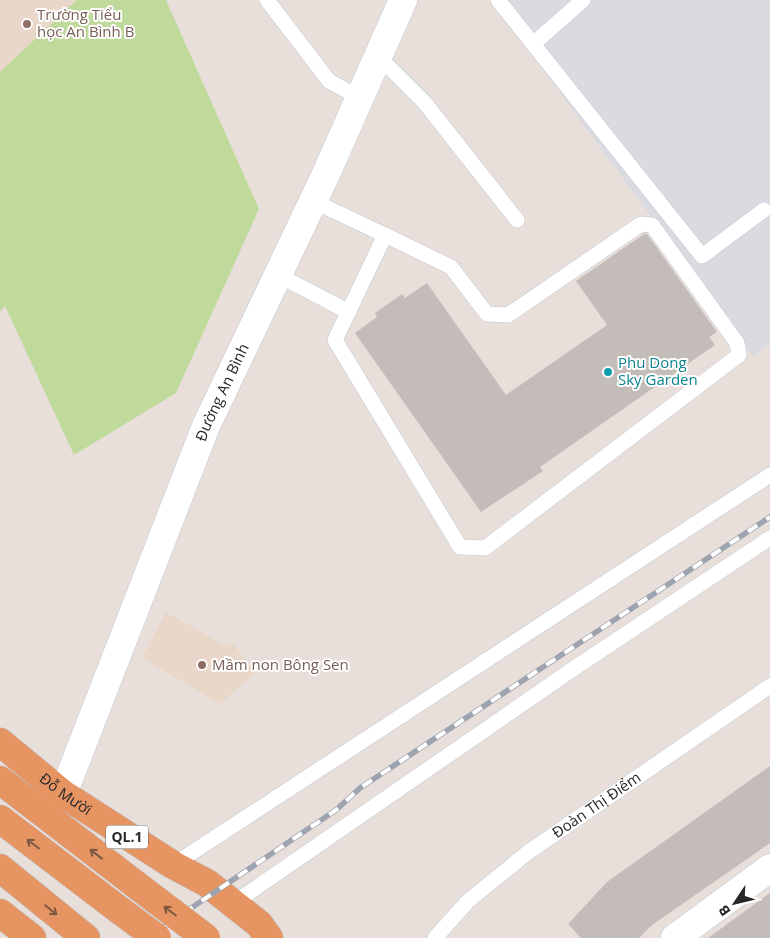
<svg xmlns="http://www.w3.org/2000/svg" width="770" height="938" font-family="'Open Sans',sans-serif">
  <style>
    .industrial { fill: #dadae1 }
    .education { fill: #e9d8ca }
    .green { fill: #bfda9b }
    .building { fill: #c4bcb9 }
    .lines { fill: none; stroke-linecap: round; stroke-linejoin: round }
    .service-casing { stroke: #c2c8d0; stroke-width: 16 }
    .minor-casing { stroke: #c2c8d0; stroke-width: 29 }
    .tertiary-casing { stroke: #c2c8d0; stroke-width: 29 }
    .trunk-casing { stroke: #bebebe; stroke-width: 29 }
    .service { stroke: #fff; stroke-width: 15 }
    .minor { stroke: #fff; stroke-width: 28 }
    .tertiary { stroke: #fff; stroke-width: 28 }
    .trunk { stroke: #e79463; stroke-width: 28 }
    .rail-casing { stroke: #9da4b0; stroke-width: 5.5 }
    .rail { stroke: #fff; stroke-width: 4; stroke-dasharray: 11; stroke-linecap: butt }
    .trunk-bridge-casing { stroke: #bebebe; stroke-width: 29; stroke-linecap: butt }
    .trunk-bridge { stroke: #e79463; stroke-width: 28 }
    .oneway { stroke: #7d5842 }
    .education-dot { fill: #8d6e63; stroke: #fff; stroke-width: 2 }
    .culture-dot { fill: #0f9aa8; stroke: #fff; stroke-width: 2 }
    .labels { text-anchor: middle; stroke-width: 4; stroke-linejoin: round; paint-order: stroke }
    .shield { fill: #fff; stroke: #686868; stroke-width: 1 }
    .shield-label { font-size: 14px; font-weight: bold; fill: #272727 }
    .education-label { font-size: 15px; fill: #785e54; stroke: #fff; text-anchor: start }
    .culture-label { font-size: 15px; fill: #0d838f; stroke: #fff; text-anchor: start }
    .street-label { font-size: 15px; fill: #272727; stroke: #fff }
  </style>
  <rect width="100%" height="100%" fill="#e8dfda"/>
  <path class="industrial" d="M492,0H770V343L753,356Z"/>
  <path class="education" d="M0,0H83L0,72Z
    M166,612L224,645L232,642L255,673L220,704L142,658Z"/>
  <path class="green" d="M77,0H166L259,209L176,393L74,455L5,306L0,312V72Z"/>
  <path class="building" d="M644,234H647L717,332L709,337L715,345L540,467L543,471L481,512L355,333L377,317L375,313L402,294L405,298L427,283L506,395L607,325L576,281Z
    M770,766V843L652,925L639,938H581L568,924L607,882Z
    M770,893V938H708Z"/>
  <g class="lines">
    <g class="service-casing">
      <g id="service">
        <path d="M267,0L329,81L360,98"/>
        <path d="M498,0L702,256L764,210"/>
        <path d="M533,44L583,0"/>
        <path d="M378,56L425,103L517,220"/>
        <path d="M313,201L385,235"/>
        <path d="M641,224L652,225L737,343L739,355L485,548L460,547L335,340L385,235L451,267L487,314L508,315Z"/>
        <path d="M278,275L349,312"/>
        <path d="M173,865L770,475"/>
        <path d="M234,903L576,667L770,538"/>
        <path id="s1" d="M435,938L468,901L527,853L770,686"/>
      </g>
    </g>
    <g class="minor-casing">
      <path id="minor" d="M675,938L770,868"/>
    </g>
    <g class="tertiary-casing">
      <g id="tertiary">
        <path id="s2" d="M63,794L206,426L326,174L403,0"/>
      </g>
    </g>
    <g class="trunk-casing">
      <g id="trunk">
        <path id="s3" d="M0,742L63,794L173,865L207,883L259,924L269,938"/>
        <path d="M0,780L135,884"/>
        <path d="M0,819L114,906"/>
        <path d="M0,868L86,938"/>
        <path d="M0,913L32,938"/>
      </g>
    </g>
    <use href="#service" class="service"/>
    <use href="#minor" class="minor"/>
    <use href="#tertiary" class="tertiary"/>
    <use href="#trunk" class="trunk"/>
    <g class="rail-casing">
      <path id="rail" d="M147,938L336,810L360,788L770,517"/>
    </g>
    <use href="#rail" class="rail"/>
    <g class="trunk-bridge-casing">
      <path id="trunk-bridge" d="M135,884L206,938
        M114,906L157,938"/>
    </g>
    <use href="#trunk-bridge" class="trunk-bridge"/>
  </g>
  <defs><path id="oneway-shaft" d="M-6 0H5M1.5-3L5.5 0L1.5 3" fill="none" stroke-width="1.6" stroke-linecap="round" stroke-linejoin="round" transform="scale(1.25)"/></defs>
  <g class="oneway">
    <use href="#oneway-shaft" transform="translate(33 844) rotate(-143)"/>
    <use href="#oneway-shaft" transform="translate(96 854) rotate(-142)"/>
    <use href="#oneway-shaft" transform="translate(51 910) rotate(39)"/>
    <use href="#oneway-shaft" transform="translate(170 911) rotate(-143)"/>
  </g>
  <g class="education-dot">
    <circle cx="27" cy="24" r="5"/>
    <circle cx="202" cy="665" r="5"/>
  </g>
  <circle class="culture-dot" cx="608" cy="372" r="5"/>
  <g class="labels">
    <rect class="shield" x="106" y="825.5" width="42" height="23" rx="4"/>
    <g class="shield-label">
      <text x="127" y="842">QL.1</text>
    </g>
    <g class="education-label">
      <text x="37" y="20">Trường Tiểu<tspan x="37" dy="17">học An Bình B</tspan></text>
      <text x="212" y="670">Mầm non Bông Sen</text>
    </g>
    <g class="culture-label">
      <text x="618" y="368">Phu Dong<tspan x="618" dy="17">Sky Garden</tspan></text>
    </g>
    <g class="street-label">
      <text dy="5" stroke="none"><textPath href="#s2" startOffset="432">Đường An Bình</textPath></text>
      <text dy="5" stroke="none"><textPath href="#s3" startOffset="84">Đỗ Mười</textPath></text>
      <text dy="5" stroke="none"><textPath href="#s1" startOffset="210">Đoàn Thị Điểm</textPath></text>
    </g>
  </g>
  <g transform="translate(735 903) rotate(235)" stroke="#ffffff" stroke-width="4" paint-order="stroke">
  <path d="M0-4L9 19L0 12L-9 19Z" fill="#272727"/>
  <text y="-8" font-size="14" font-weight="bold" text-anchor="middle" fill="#272727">B</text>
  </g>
</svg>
